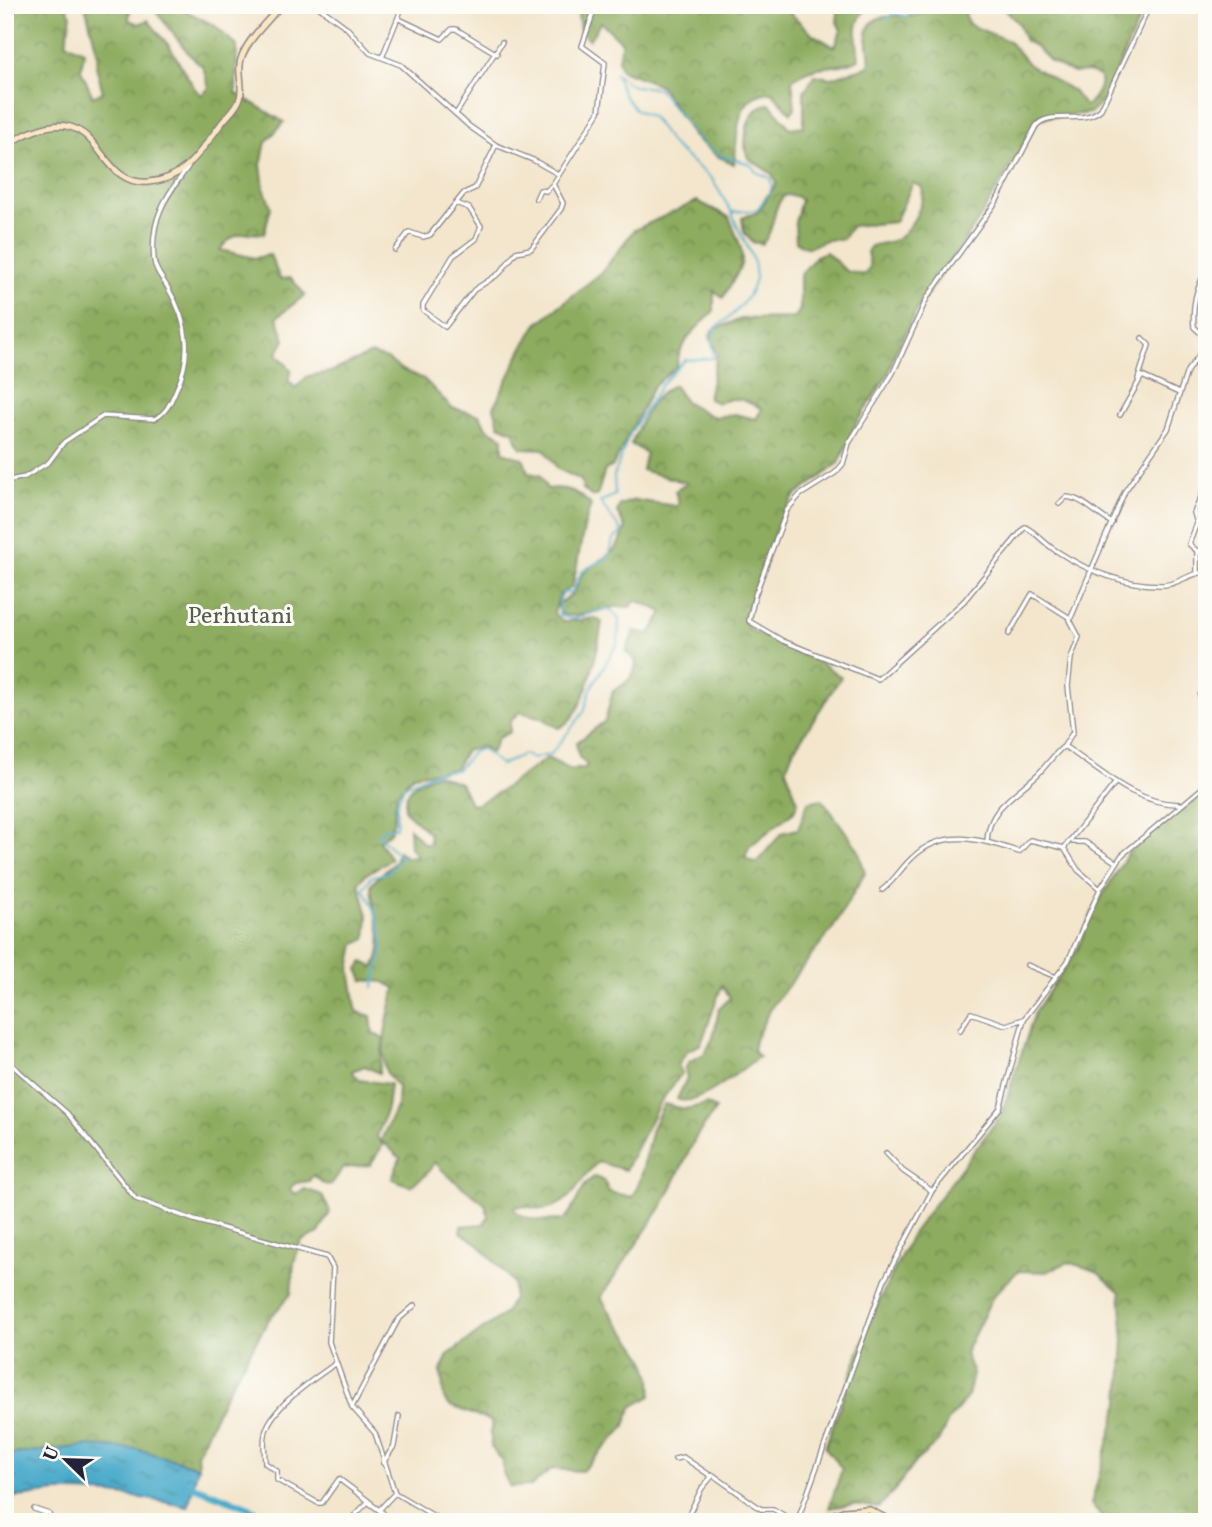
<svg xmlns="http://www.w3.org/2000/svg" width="1212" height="1527" font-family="Vollkorn,serif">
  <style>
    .forest { fill: url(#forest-crowns); stroke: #58674d; stroke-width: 2 }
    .water { fill: url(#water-ripples); stroke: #376683; stroke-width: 2 }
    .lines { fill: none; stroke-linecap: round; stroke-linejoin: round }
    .stream { stroke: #4cabcb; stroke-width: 2 }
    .river { stroke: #4cabcb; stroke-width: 7 }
    .street-casing { stroke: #8a8484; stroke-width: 6 }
    .secondary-casing { stroke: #8a8484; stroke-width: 8 }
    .street { stroke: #fff; stroke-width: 3.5 }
    .secondary { stroke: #fbe6c4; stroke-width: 5 }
    .labels { text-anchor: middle; stroke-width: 6; stroke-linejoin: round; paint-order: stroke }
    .park-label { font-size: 24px; fill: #545c4c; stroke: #fdfcf7 }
  </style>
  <defs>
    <pattern id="forest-crowns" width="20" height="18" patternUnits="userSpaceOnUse" patternTransform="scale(1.75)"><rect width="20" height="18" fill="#8dac5f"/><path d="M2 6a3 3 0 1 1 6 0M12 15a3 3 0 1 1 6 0" fill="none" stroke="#738c50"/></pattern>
    <pattern id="water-ripples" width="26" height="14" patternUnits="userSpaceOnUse" patternTransform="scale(1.75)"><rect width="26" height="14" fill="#4cabcb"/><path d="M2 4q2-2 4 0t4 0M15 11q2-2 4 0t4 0" fill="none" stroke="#3f8ba6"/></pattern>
  </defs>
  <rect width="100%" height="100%" fill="#fdfcf7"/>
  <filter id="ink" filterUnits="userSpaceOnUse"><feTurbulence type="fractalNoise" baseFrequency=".0143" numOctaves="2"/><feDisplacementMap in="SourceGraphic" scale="14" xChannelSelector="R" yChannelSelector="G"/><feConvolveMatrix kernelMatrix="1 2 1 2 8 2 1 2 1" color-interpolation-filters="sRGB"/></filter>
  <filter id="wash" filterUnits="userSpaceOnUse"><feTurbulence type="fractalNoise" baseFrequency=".00686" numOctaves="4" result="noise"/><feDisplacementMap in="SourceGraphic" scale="28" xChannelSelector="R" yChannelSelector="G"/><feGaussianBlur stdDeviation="1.57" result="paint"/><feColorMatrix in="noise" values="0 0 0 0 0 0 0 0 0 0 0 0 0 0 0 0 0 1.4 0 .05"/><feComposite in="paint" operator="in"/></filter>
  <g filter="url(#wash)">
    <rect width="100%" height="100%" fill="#f3e6cd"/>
    <path class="forest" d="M5,5H65L71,15L66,43L84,51L81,70L93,97L103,92L96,66L98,55L85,5L130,7L129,20L139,24L148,20L170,47L195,89L202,95L209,88L203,67L190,55L151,5H174L214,25L237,46L236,93L284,122L266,142L261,165L264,188L271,207L264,234C243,232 232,233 220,250L255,258L270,255L280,279L291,278L305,295L277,317L285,340L277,354L292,371L288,380L295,388L308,376L330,372L371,354L387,359L402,370L424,379L452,408L480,415L486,428L503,437V452L524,459L528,473L540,475L547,489C566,486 576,490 591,505C580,534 580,558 572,587L560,594L554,614L564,622L595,618L602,622C598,647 586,719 558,728L539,717L520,712L510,722V732L498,738L491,753L484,748L466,750L455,769L413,775L397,794L392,830L379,841L391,859L365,875L359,883L368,916L366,939L355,944L350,969L356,1008L358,1012L371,1016L373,1034L384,1038L379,1073L365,1066L352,1071L359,1080L390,1084L387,1108L377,1137L383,1145L370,1165L343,1168L331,1185L324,1184L313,1175L309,1181C301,1183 294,1180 290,1190L295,1194L305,1189L322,1195L330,1212L319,1233L301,1241L294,1263L291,1294L269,1319L224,1397L197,1454L198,1467C124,1442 81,1446 5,1455Z
      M573,5H782L811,33L835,47L841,30L837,22L839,5H872C852,17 856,38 859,59C833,72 819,60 792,80L795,108L791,113L772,92C732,94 739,136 734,164L717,156L693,136L660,85L621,70L618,59L622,42L601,22L589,40L580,30L577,7Z
      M930,5H965L966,19L970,25L1009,41L1028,64L1073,91L1084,105H1087C1095,98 1104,86 1099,76L1088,72L1073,73L1051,62L1035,46L1025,41L1018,23L1000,5H1146L1102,103L1090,113L1039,118L978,221L918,308L895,353L888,374L856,424L839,463L794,497L777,526L744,621L750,630L820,662L841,677L792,753L786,769L798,803L794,811L749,847L745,858L756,863L782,833L798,829L808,802L822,799L858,849L865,873L833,928L770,1009L755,1040L753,1051L759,1057C740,1069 699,1109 677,1099L687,1078L685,1069L689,1062L705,1053L713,1038L719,1009L730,998L722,985L701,1044L687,1051L678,1065L682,1073L659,1104L625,1170L598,1162C578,1179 573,1206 543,1209C533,1209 526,1204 515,1207L514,1210C528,1222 545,1221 563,1220C577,1209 579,1184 595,1177L604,1181L609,1192L632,1197L640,1181L652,1128L664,1104L685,1109L707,1104L716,1109L696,1137L664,1203L601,1297C616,1330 657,1353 651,1396L632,1407L624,1428L582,1471L552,1469L531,1486L510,1487L503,1473V1462L491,1447V1421L450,1406L444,1399L441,1371L448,1355L505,1313L513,1298L514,1283L477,1243L460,1232L461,1226L483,1224L488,1218L486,1205C469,1190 449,1180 435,1162L425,1176L410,1186L392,1179L400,1158L381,1140L397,1105L398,1087C393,1081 387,1076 385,1068C380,1049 389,1006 396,988L384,982L363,980L358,969L363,962L374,967C390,940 371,912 371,884L395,862L398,851L406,857L418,858L410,847L409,828L424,844H430L429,833L405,811C403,787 417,782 437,774L460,783L470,803L475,805L502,790L547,758L571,770L585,768L587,765L579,757L576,743L605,721L613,691C625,684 636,677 636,661L626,652L634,631L650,634L663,612L636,600L631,607C607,603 584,621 561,614L558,606C563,598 569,598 574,592C578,588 577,580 581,576C594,559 618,559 625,528L617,512L620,505L634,500L676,506L679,504L675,491L687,483L642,470L646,453L631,444C642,421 649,396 674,385L685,401L709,415L716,417L735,414L756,419L762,409C748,400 733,395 718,403L708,399L717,354L710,337L712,330L741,319L795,318L800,309V275L816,256L826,252L846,271L864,275L870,267L867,252L871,246C879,243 892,243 898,238C911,229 926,203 922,187L913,183L895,222L852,226L841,240C837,240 832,239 828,240C815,241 811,255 796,241L795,222L801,200L796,196L785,195C771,207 776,230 762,244L752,242L744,232L742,218L758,212L776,184L772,174L748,158C741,141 747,105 770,104L790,128L804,126V91L815,75L831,78L869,66C873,51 858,29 877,19C894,11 919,24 930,5Z
      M697,201L729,217C747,263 748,255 723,298L714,290V311C698,327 678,343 677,366L653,387L613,466L605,470L597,496H591L583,489L581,480L558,469L544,449L521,448L513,431L499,425L494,407L522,349L537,324L601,273L634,230Z
      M1207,789V1522H1106L1091,1504L1120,1401L1124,1340L1120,1292L1096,1271L1068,1262L1047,1272L1018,1271L993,1296L965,1353L973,1374L968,1396L948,1421L938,1442L915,1462L894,1491L878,1508L854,1504L829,1508L842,1469L825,1447L873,1314L911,1235L1001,1115L1035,1012L1078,948L1093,911L1128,853Z"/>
    <path class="water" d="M87,1446L137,1449L198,1467L188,1507C146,1497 103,1491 59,1492C41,1493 23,1498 5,1497V1455Z"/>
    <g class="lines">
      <path class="stream" d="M887,20L892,13L907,16L915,5
        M616,75L624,96L636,110L652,117L673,146L712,179L731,211
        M374,987C375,976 378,969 381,959C386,936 376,907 363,889L371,877L389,872L401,857L378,835L386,827L396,828L397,802L404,786L436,772L457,770L474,751L482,749L501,765L524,754L532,759L551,754L584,712L591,688L618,643L619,619L609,608L572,619L559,615L560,598L564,592L572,593L582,571L609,557L613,540L622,532L600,502L615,495L614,476L629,435L661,385L685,360L714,358L712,343L715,328C738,313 765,286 752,257C746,241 736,228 732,212L757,210L772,188L770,178L756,172L751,165C742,160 733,160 724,157C702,150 673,107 658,88L633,86L615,74"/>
      <path class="river" d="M184,1483L246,1506L273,1522"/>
    </g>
  </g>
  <g filter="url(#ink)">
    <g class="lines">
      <g class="street-casing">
        <path id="street" d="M316,5L346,27L370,53L401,65L469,126L496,145L533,160L558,174
          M1150,5L1101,109C1083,126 1050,109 1036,126L996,202L927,298L893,373L849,443L843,464L835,473L800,495L787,510L755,595L749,621L783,641L878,679L964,601L1025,527C1037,533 1044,543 1055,550C1087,571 1123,585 1161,585C1178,586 1190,571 1207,573
          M399,19L442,39L452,29H456L497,54
          M383,55L403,5
          M457,112L502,42
          M536,199L540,190L546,191L553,184L599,112L605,63L582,46L596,5
          M456,203L469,208L481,226L476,239L453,256L423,305V310L445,327L474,290L500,273L516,252L531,249L561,209L563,203L553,184
          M395,250L409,232L423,237L430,235L464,193L475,188L496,145
          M1207,269C1196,290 1192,303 1194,327L1207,339
          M1138,379L1149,345L1142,338
          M1120,415L1142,376L1179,393
          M5,481L25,477L49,462L64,442L103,416L154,419C166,414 171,402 176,390C193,355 188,322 168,288C163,279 155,271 154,260C150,218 165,198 188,167
          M1059,504L1066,497C1083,498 1097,515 1112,523
          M1197,522L1207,528
          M1197,554L1207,545
          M1197,572V551L1189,544L1197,523L1194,513L1202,495
          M1009,634L1032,594L1070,618
          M1207,680L1200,696L1207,703
          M1180,804C1136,805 1100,770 1064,746L1073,732L1068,686L1071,658L1079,637L1070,620L1125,491L1168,429L1187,371L1207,345
          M987,842C988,807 1016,795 1038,774C1047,765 1054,754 1064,746
          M1073,842H1085L1117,863
          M1064,848L1078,870L1100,889
          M882,890C894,881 901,868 912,858C943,827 982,839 1019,852L1030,840L1064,848L1116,782
          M1027,965L1056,977
          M960,1030L971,1013L1006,1025L1024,1019
          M5,1059L67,1113L136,1199L194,1220L327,1257L333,1268L329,1342L352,1407L375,1433L395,1493L444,1522
          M886,1153L903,1171L932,1191
          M335,1364C315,1378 268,1409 265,1435C263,1444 265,1454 265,1463L277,1471V1480L318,1503H322L339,1479L371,1503
          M352,1407L398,1320L415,1305
          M675,1459L683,1457L711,1476
          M383,1463L394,1446L399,1416
          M34,1509L49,1514L51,1522
          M380,1509L395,1493
          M147,1522L160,1517L177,1522
          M348,1522L368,1502L383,1513L382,1522
          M685,1522L702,1488L713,1475L761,1509H773L796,1522
          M797,1522L884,1281L932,1191L1000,1108L1024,1019L1068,961L1100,889L1122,855L1207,784
          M800,1522L842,1511"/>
      </g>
      <g class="secondary-casing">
        <path id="secondary" d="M5,146C106,82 89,188 149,182C186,179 201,150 221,124C227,116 237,108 240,98C244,84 236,70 242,56C249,38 269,20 281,5
          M843,1511L868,1509L893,1522"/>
      </g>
      <use href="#street" class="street"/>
      <use href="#secondary" class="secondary"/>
    </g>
  </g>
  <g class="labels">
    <g class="park-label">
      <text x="240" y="623">Perhutani</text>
    </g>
  </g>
  <rect width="1212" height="1527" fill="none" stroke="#fdfcf7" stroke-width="28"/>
  <g transform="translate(66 1460) rotate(293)" stroke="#fdfcf7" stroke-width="5" paint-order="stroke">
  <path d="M0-5L12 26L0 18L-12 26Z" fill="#22223b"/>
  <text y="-10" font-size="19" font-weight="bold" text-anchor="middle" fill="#22223b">U</text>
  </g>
</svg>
